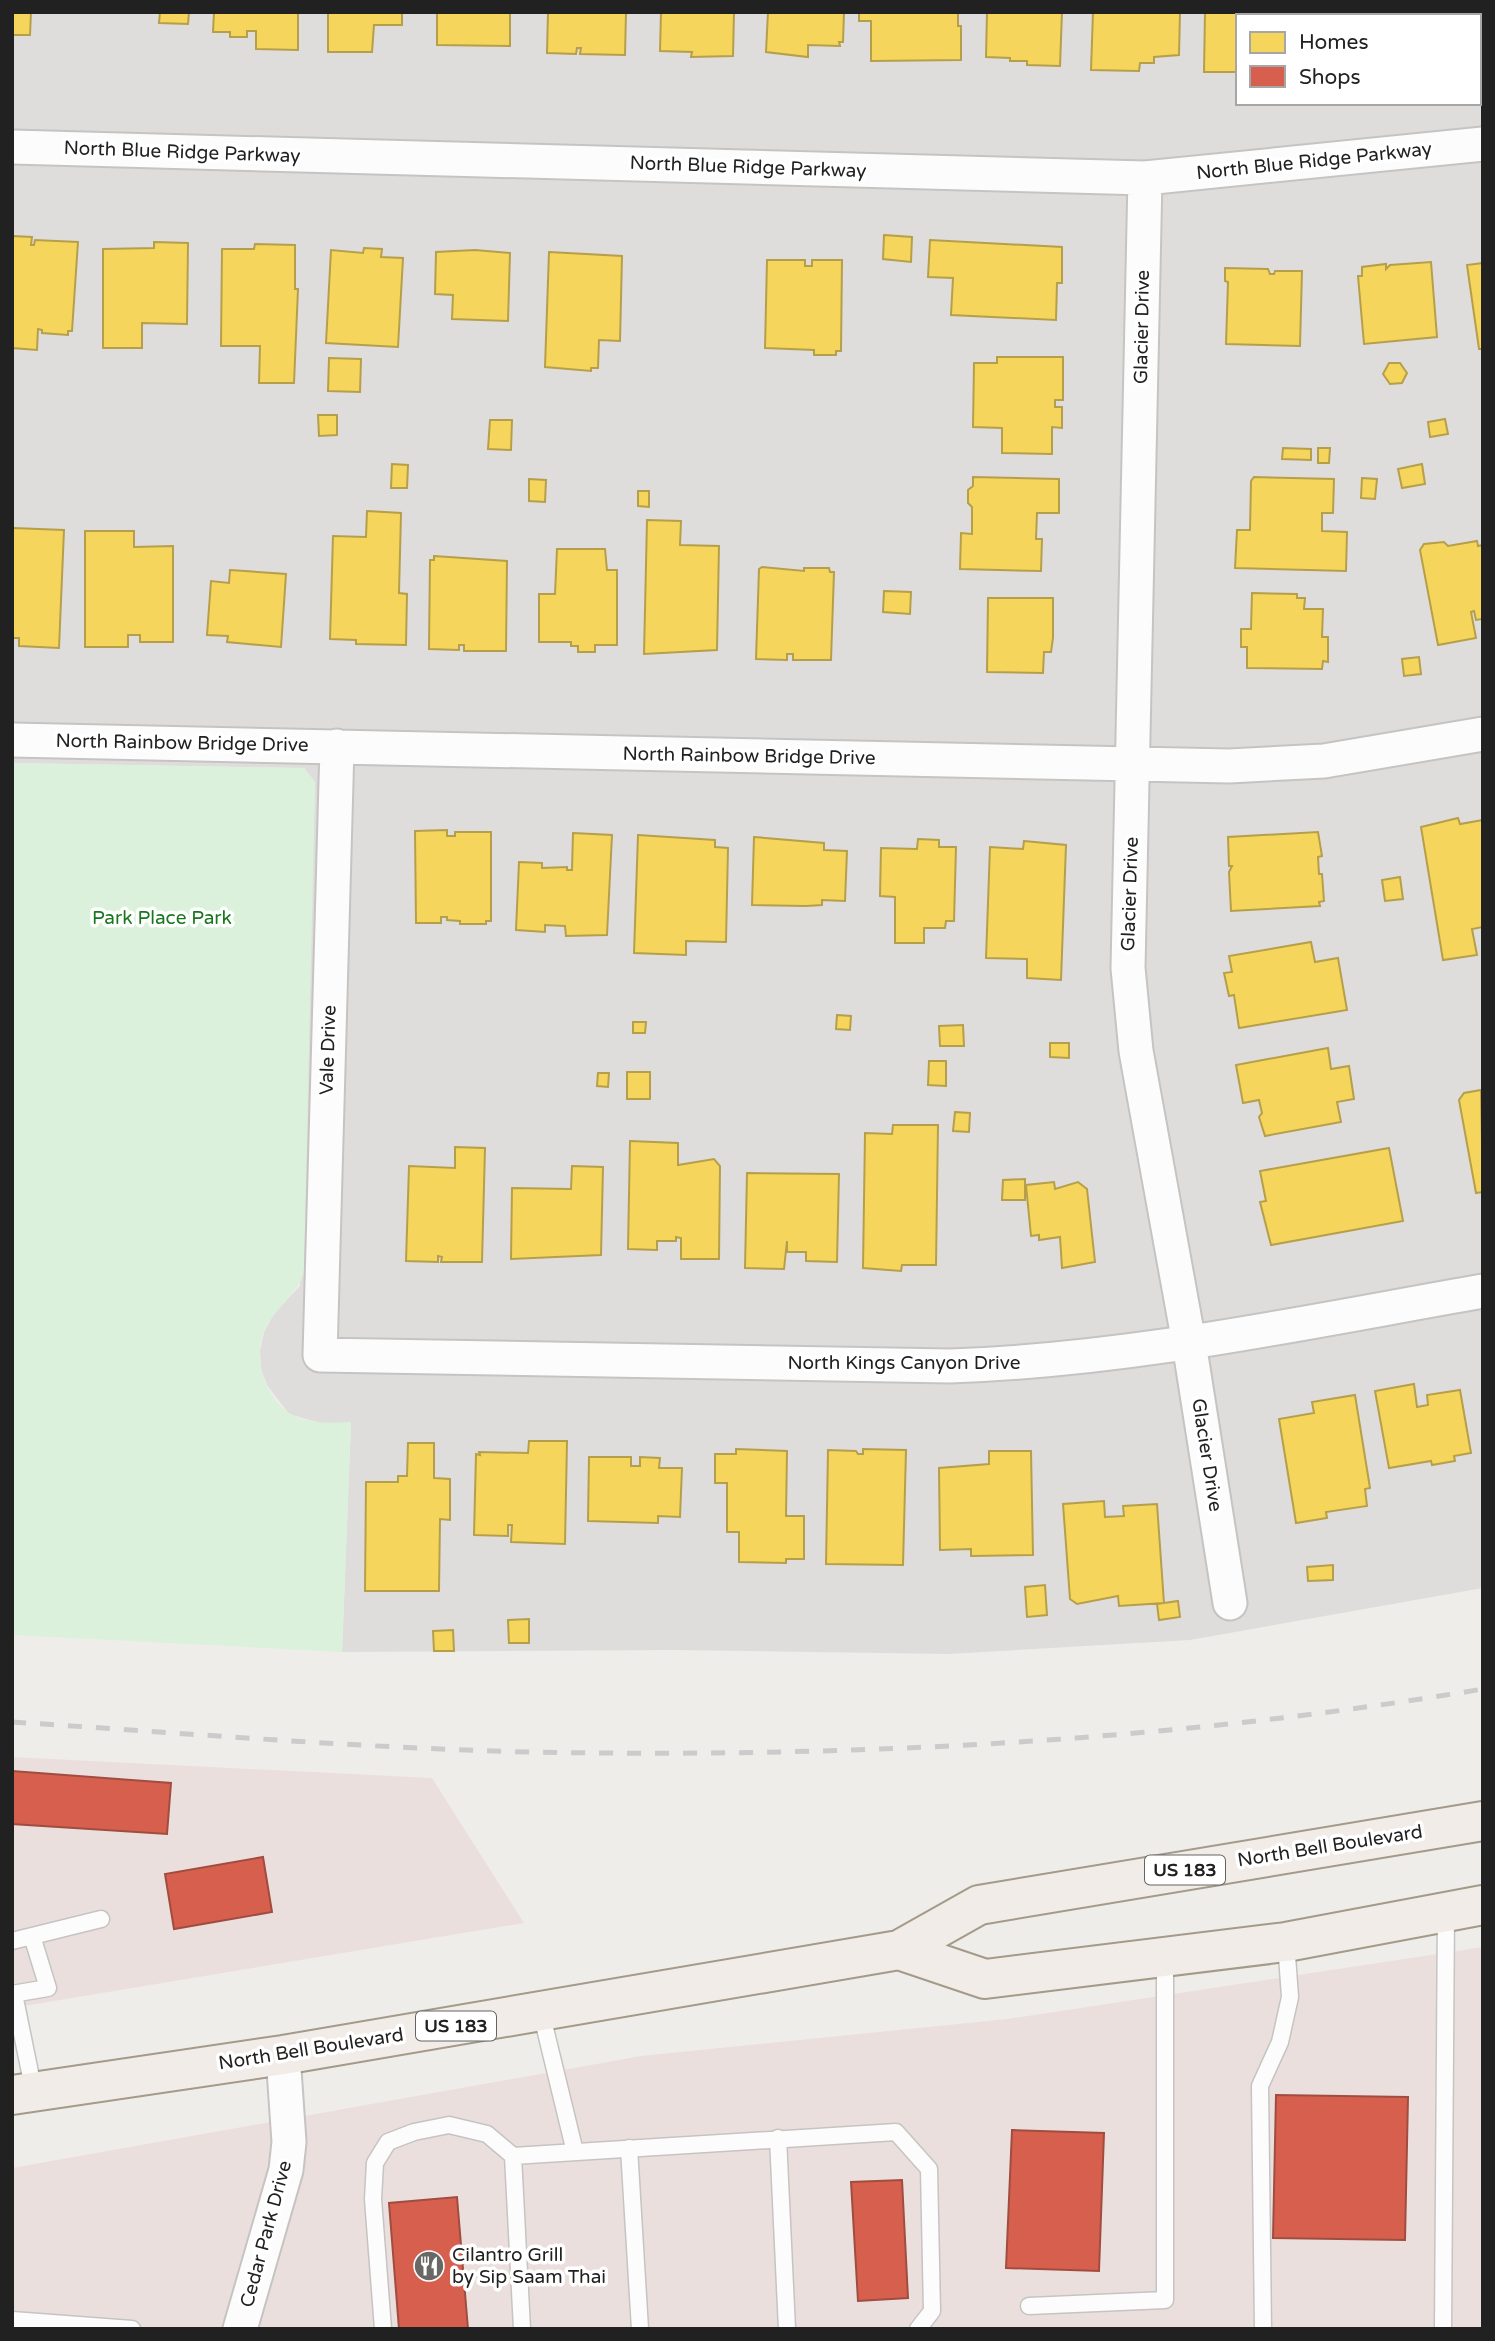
<svg xmlns="http://www.w3.org/2000/svg" width="1495" height="2341" font-family="'Varela Round',sans-serif">
<style>
.residential{fill:#dedddb;fill-rule:evenodd}
.commercial{fill:#ebdfdd}
.park{fill:#dcf1db}
.homes{fill:#f6d55c;stroke:#b69f4a;stroke-width:2}
.shops{fill:#d6604d;stroke:#a04d40;stroke-width:2}
.lines{fill:none;stroke-linecap:round;stroke-linejoin:round}
.lane-casing{stroke:#c5c4c2;stroke-width:19}
.street-casing{stroke:#c5c4c2;stroke-width:37}
.primary-casing{stroke:#a49a89;stroke-width:42}
.lane{stroke:#fdfcfc;stroke-width:16}
.street{stroke:#fdfcfc;stroke-width:33}
.primary{stroke:#f1ece7;stroke-width:38}
.rail{stroke:#cbcbcb;stroke-width:5;stroke-dasharray:14 14;stroke-linecap:butt}
.labels{text-anchor:middle;dominant-baseline:central;stroke-width:7;stroke-linejoin:round;paint-order:stroke}
.shield{fill:#fff;stroke:#646464;stroke-width:2}
.shield-label{font-size:18px;font-weight:bold;fill:#212121}
.street-label{font-size:19px;fill:#212121;stroke:#fff}
.park-label{font-size:19px;fill:#18771f;stroke:#fff}
.poi-label{font-size:19px;fill:#212121;stroke:#fff;text-anchor:start}
</style>
<rect width="100%" height="100%" fill="#efedea"/>
<!-- residential -->
<path class="residential" d="M12,12H1483V1588L1190,1640L948,1654L675,1650L342,1652L351,1423H320L289,1414L267,1385L261,1369L260,1351L264,1332L275,1312L300,1286L315,782L304,768L12,763ZM1238,16H1479V103H1238Z"/>
<!-- commercial -->
<path class="commercial" d="M12,1757L432,1778L524,1923L12,2008Z
M1483,1947V2329H12V2168L641,2056L1007,2019Z"/>
<!-- park -->
<path class="park" d="M12,763L304,768L315,782L304,1272C297,1295 276,1307 265,1329C250,1360 268,1409 302,1419C318,1424 334,1423 351,1422L342,1652L12,1635Z"/>
<!-- homes -->
<path class="homes" d="M12,12H31L30,35H12Z
M160,12H189L188,24L159,23Z
M214,12H298V50L256,49V31H247V37H230V32H213Z
M328,12H402V25H374L372,52H328Z
M437,12H510V46L437,45Z
M548,12H626L625,55L580,54L581,48H577L576,54L547,53Z
M661,12H734L733,56L691,57L692,52L660,51Z
M768,12H844L843,42H839L840,46L808,45V57L766,52Z
M859,12H958V26H961V60L871,61V21H859Z
M987,12H1062L1060,66L1027,65V61H1010V58L986,57Z
M1093,12H1180L1179,55L1154,57V63H1140L1139,71L1091,70Z
M1205,12H1281V16H1238V72H1204Z
M1316,12H1408L1409,16H1316Z
M1456,12H1483V58H1479V16H1456Z
M884,235L912,237L911,262L883,259Z
M12,236L32,237L31,245H34L35,240L78,242L72,331H68V335L42,333V330L38,329L37,350L12,348Z
M930,240L1062,247V283H1057L1056,320L951,315L953,278L928,277Z
M154,242L188,243L187,324L142,323V348H103V249L154,248Z
M255,244L295,245V289H298L294,383H259L260,346H221L222,249H254Z
M364,248L382,249L381,257L403,258L398,347L326,343L331,250L363,253Z
M475,250L510,253L508,321L452,319L453,295L435,294L436,252Z
M549,252L622,256L620,341L599,340L598,368H591V371L545,367Z
M767,260H805V266H812V260H842L841,351H836V355H814V350L765,348Z
M1431,262L1437,337L1364,344L1358,276H1362V267L1386,264V269L1390,265Z
M1483,263V349H1479L1467,265Z
M1225,268L1268,269L1270,274H1274L1275,271H1302L1300,346L1226,344L1228,282L1225,281Z
M997,357H1063V400H1055V407H1062V428L1052,427V454L1002,453V428L973,427L974,363H997Z
M329,358L361,359L360,392L328,391Z
M1389,363H1400L1407,373L1402,383L1390,384L1383,374Z
M318,415H337V435L319,436Z
M1445,419L1448,434L1430,437L1428,422Z
M490,420H512L511,450L488,449Z
M1283,448L1311,449V460L1282,459Z
M1318,448H1330L1329,463H1318Z
M392,464L408,465L407,488H391Z
M1422,464L1425,484L1402,488L1398,469Z
M973,477L1059,479V513H1037L1036,539H1042L1041,571L960,569L961,533L972,534V507L968,503V490L973,486Z
M1254,477L1334,479L1333,513H1322V531L1347,532L1346,571L1235,568L1237,530H1250L1251,481Z
M1362,478L1377,479L1375,499L1361,498Z
M529,479L546,480L545,502L529,501Z
M638,491H649V507L638,506Z
M367,511L401,513L399,593L407,594L406,645L356,644V640L330,639L333,536L366,537Z
M647,520L681,521L680,545L719,546L717,650L644,654Z
M13,528L64,530L59,648L19,646V638H12Z
M85,531H134V547L173,546V642H140V635H128V647H85Z
M1477,541L1478,546L1483,545V619L1476,620L1474,611L1471,612L1476,638L1438,645L1420,550L1424,544L1444,542L1448,546Z
M557,549H605L607,570H617V645H595V652H578V646H571V642H539V594H555Z
M434,556L507,561L506,651H464V645H459V650L429,649L430,560H434Z
M762,567L804,571V568H829L830,572H834L831,660H793V654H787V660L756,659L759,569Z
M230,570L286,574L281,647L227,642L228,636L207,635L211,581L229,583Z
M884,591L911,592L910,614L883,612Z
M1252,593L1297,594V598H1305L1304,609H1323L1322,637H1328V662L1323,661L1322,669L1247,668V647H1241V629H1251Z
M988,598H1053V638L1051,652H1044L1043,673L987,672Z
M1419,657L1421,674L1404,676L1402,659Z
M1458,818L1460,824L1483,820V927L1472,929L1477,955L1443,960L1421,827Z
M447,830V836H455V832H491V921H486V924H460V921L447,920V917H441V923H416L415,831Z
M1318,832L1322,856L1318,857L1319,874H1322L1324,901L1319,902L1320,906L1231,911L1229,872L1232,866H1229L1228,837Z
M573,833L612,835L607,935L566,936L565,926L545,925V932L516,930L519,862L542,863V868L567,867V870H572Z
M638,835L715,840V847L728,848L726,942L686,941V955L634,953Z
M754,837L824,843V850L847,851L845,901L822,900V905L806,906L752,905Z
M918,839L939,840V847H956L954,921H946L945,928H924V943H895V897L880,896L881,848L917,849Z
M1024,841L1066,845L1061,980L1027,978V959L986,958L990,847L1023,849Z
M1400,877L1403,899L1385,901L1382,880Z
M1311,942L1315,962L1338,958L1347,1010L1239,1028L1234,995L1229,996L1224,973L1232,972L1229,956Z
M837,1015L851,1016L850,1030L836,1029Z
M633,1022H646L645,1033H633Z
M963,1025L964,1046H940L939,1026Z
M1050,1043H1069V1058L1050,1057Z
M1328,1048L1331,1069L1349,1066L1354,1099L1337,1102L1341,1122L1265,1136L1259,1117L1262,1113L1259,1100L1243,1103L1236,1065Z
M929,1061H946V1086L928,1085Z
M627,1072H650V1099H627Z
M598,1073H609L608,1087L597,1086Z
M1481,1090L1483,1192L1476,1193L1459,1100L1464,1093Z
M955,1112L970,1113L969,1132L953,1131Z
M893,1125H938L936,1265H902L901,1271L863,1268L865,1133L892,1134Z
M630,1141L678,1143V1165L714,1159L720,1166L719,1259H681V1238L676,1237V1241H657V1250L628,1249Z
M455,1147L485,1148L482,1262H441L442,1257L438,1256V1262L406,1261L409,1166L455,1168Z
M1389,1148L1403,1221L1271,1245L1260,1202L1266,1201L1260,1171Z
M572,1166L603,1167L601,1255L511,1259L512,1188L571,1189Z
M747,1173L839,1174L837,1262L806,1261V1252H787V1241L784,1269L745,1268Z
M1025,1179V1200H1002L1003,1180Z
M1054,1182L1055,1189L1078,1182L1087,1189L1095,1262L1062,1268L1060,1237L1039,1240V1235L1031,1236L1026,1185Z
M1414,1384L1417,1407L1428,1405L1427,1395L1460,1390L1471,1453L1454,1456L1455,1461L1432,1465L1431,1461L1389,1468L1375,1391Z
M1355,1395L1370,1488L1365,1489L1367,1506L1326,1512L1327,1518L1296,1523L1279,1419L1314,1413L1312,1402Z
M529,1441H567L565,1544L511,1542L512,1525H508V1536L474,1535L476,1454L480,1455L479,1452L528,1453Z
M408,1443H434V1478L450,1479V1520L440,1519L439,1591H365L366,1482H398V1476H407Z
M736,1449L787,1451L786,1516H804V1559H786V1563L739,1562V1532H727V1483H715V1454H736Z
M863,1449L906,1450L903,1565L826,1564L828,1450L856,1451L858,1454H863Z
M989,1451H1031L1033,1555L971,1556V1549L940,1550L939,1468L989,1464Z
M589,1457H631V1466H640V1457L660,1458L659,1468H682L680,1517L658,1516V1523L588,1521Z
M1104,1501L1105,1517L1124,1516L1123,1506L1157,1504L1164,1603L1119,1606L1118,1596L1077,1604L1070,1599L1063,1504Z
M1333,1565V1580L1308,1581L1307,1567Z
M1045,1585L1047,1615L1027,1617L1025,1587Z
M1178,1601L1180,1617L1159,1620L1157,1604Z
M529,1619V1643H509L508,1620Z
M453,1630L454,1651H434L433,1631Z"/>
<!-- shops -->
<path class="shops" d="M12,1771L171,1783L167,1834L12,1824Z
M263,1857L272,1912L174,1929L165,1874Z
M1276,2095L1408,2097L1405,2240L1273,2238Z
M1012,2130L1104,2133L1099,2271L1006,2268Z
M902,2180L908,2298L858,2301L851,2182Z
M457,2197L468,2329H399L389,2203Z"/>
<g class="lines">
<!-- lane casing -->
<g class="lane-casing">
<path id="lane" d="M12,1941L101,1919
M12,1994L48,1988L32,1936
M14,1994L34,2092
M541,2012L575,2152
M778,2138L787,2329
M629,2148L640,2329
M513,2156L522,2329
M1029,2306L1165,2300V1958
M12,2320L132,2329
M383,2329L373,2199L375,2163L388,2142L414,2132L449,2125L487,2134L513,2156L896,2132L929,2169L932,2311L918,2329
M1263,2329L1260,2086L1280,2042L1290,1997L1286,1942
M1443,2329L1446,1911"/>
</g>
<!-- street casing -->
<g class="street-casing">
<path id="street" d="M12,147L1145,178L1483,144
M1145,178L1128,968L1136,1051L1189,1343L1230,1603
M12,740L1229,766L1324,761L1483,734
M337,746L320,1355L950,1366C1130,1360 1306,1322 1483,1291
M240,2329L286,2170L289,2142L283,2055"/>
</g>
<!-- primary casing -->
<g class="primary-casing">
<path id="primary" d="M899,1950L985,1979L1286,1942L1483,1905
M12,2095L283,2055L899,1950L979,1905L1483,1821"/>
</g>
<!-- lane -->
<use href="#lane" class="lane"/>
<!-- street -->
<use href="#street" class="street"/>
<!-- primary -->
<use href="#primary" class="primary"/>
<!-- rail -->
<path class="rail" d="M12,1722C185,1733 357,1748 530,1752C849,1758 1168,1742 1483,1689"/>
</g>
<!-- icons -->
<defs>
<g id="restaurant-disc" transform="scale(1.575)"><circle r="9.5" fill="#696867" stroke="#fff"/><path d="M-5-6h1v4h1v-4h1v4h1v-4h1v5L-1.5 .5V6h-2V.5L-5-1ZM5-6V6H3V1.5H1.5Q1.5-4 5-6Z" fill="#fff"/></g>
</defs>
<g fill-rule="evenodd">
<use href="#restaurant-disc" x="429" y="2266"/>
</g>
<g class="labels">
<!-- shield labels -->
<g class="shield">
<rect x="1145" y="1855.5" width="80" height="29" rx="5"/>
<rect x="416" y="2011.5" width="80" height="29" rx="5"/>
</g>
<g class="shield-label">
<text x="1185" y="1870">US 183</text>
<text x="456" y="2026">US 183</text>
</g>
<!-- street labels -->
<g class="street-label">
<text transform="translate(182 152) rotate(2)">North Blue Ridge Parkway</text>
<text transform="translate(1314 161) rotate(-6)">North Blue Ridge Parkway</text>
<text transform="translate(748 167) rotate(2)">North Blue Ridge Parkway</text>
<text transform="translate(1142 327) rotate(-89)">Glacier Drive</text>
<text transform="translate(182 743) rotate(1)">North Rainbow Bridge Drive</text>
<text transform="translate(749 756) rotate(1)">North Rainbow Bridge Drive</text>
<text transform="translate(1130 894) rotate(-88)">Glacier Drive</text>
<text transform="translate(328 1050) rotate(-88)">Vale Drive</text>
<text x="904" y="1363">North Kings Canyon Drive</text>
<text transform="translate(1207 1455) rotate(81)">Glacier Drive</text>
<text transform="translate(1330 1846) rotate(-9)">North Bell Boulevard</text>
<text transform="translate(311 2049) rotate(-9)">North Bell Boulevard</text>
<text transform="translate(266 2234) rotate(-75)">Cedar Park Drive</text>
</g>
<!-- park labels -->
<g class="park-label">
<text x="162" y="918">Park Place Park</text>
</g>
<!-- poi labels -->
<g class="poi-label">
<text x="452" y="2255">Cilantro Grill<tspan x="452" dy="22">by Sip Saam Thai</tspan></text>
</g>
</g>
<!-- border -->
<rect width="1495" height="2341" fill="none" stroke="#212121" stroke-width="28"/>
<!-- legend -->
<rect x="1236" y="14" width="245" height="91" fill="#ffffff" stroke="#a6a6a6" stroke-width="2"/>
<rect x="1250" y="32" width="35" height="21" fill="#f6d55c" stroke="#a6a6a6" stroke-width="2"/>
<text x="1299" y="49" font-size="21" fill="#212121">Homes</text>
<rect x="1250" y="66" width="35" height="21" fill="#d6604d" stroke="#a6a6a6" stroke-width="2"/>
<text x="1299" y="84" font-size="21" fill="#212121">Shops</text>
</svg>
